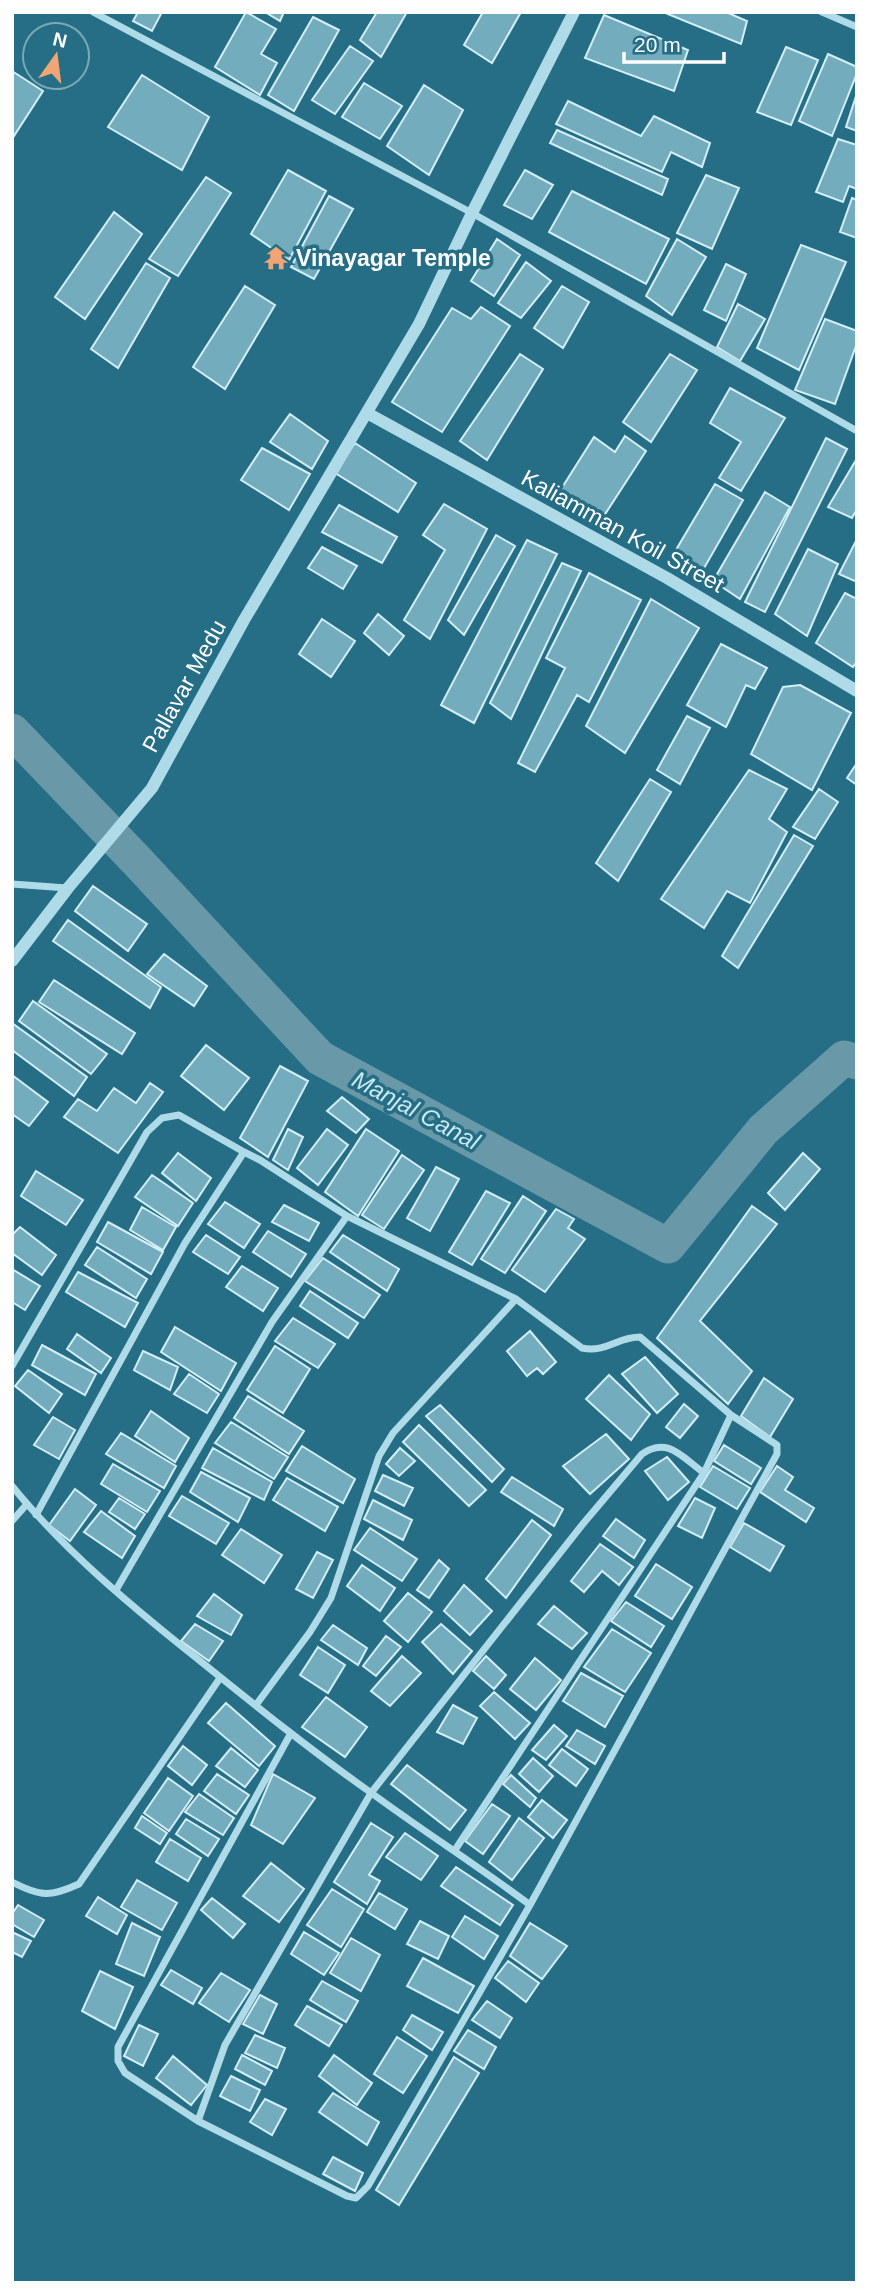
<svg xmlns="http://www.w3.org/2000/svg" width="869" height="2295" font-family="Helvetica,sans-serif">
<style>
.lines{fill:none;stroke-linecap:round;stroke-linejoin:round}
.canal{stroke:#6999a9;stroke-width:35}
.building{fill:#72acbd;stroke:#d3eef6;stroke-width:2}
.minor{stroke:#afdbe8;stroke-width:7}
.tertiary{stroke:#afdbe8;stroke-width:12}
.labels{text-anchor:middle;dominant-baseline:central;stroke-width:7;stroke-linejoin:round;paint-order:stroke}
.poi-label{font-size:23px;font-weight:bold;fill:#fff;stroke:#256e85;text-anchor:start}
.street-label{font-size:23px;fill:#fff;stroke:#256e85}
.water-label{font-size:24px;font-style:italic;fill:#c9e9f2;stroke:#256e85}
</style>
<rect width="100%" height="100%" fill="#256e85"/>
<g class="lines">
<!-- canal -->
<path class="canal" d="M12,731L137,861L320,1058L668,1246L763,1130L844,1058L857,1062"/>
</g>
<!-- building -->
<path class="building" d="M138,12H162L152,31L133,21Z
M246,12L276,29L261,54L277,63L260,95L215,67Z
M265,12H284L280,21Z
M377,12H407L381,57L360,40Z
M483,12H521L492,63L464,45Z
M663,12H726L747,21L741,44Z
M604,15L688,50L674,91L585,58Z
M313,17L339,30L294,111L268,95Z
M350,46L373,61L335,114L312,100Z
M786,47L818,60L791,125L757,112Z
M828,54L857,67V73L832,136L799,121Z
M12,71L43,91L12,139Z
M142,75L209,117L182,170L108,127Z
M364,83L402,106L380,139L342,117Z
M424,85L463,110L429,175L387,146Z
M857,93V131L846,127Z
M568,101L641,136L654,116L710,143L702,167L671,152L662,172L556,124Z
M557,130L668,179L662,195L550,143Z
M838,139L857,145V189L849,186L843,202L816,192Z
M288,170L326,191L289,260L251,234Z
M525,170L553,185L532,219L504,205Z
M706,175L739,188L712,249L677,233Z
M206,177L231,193L178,276L149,259Z
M572,191L669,239L646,284L549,232Z
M329,196L353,209L314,279L291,267Z
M852,198L857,200V238L840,232Z
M114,212L142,234L85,319L55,297Z
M497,239L520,255L494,296L471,281Z
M677,239L706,257L672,315L646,296Z
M801,245L846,262L799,370L757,348Z
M526,262L551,281L521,318L498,303Z
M146,263L170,278L118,368L91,349Z
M726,264L746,274L726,321L704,310Z
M245,286L275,305L225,389L193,367Z
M562,286L589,302L563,348L534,328Z
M738,304L765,319L740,361L717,347Z
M481,307L510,326L442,432L392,402L452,308L471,319Z
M825,319L857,331V343L835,404L795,390Z
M520,354L543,369L487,460L460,441Z
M670,354L697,370L651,442L623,422Z
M730,388L785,418L741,491L719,478L741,442L710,423Z
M290,414L328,441L312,469L270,442Z
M625,436L646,451L600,522L558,494L594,437L615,452Z
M826,438L847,449L765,612L745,602Z
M355,443L416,483L398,512L335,473Z
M262,448L310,474L289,510L241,480Z
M856,460L857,509L852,518L828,507Z
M715,484L743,500L699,577L670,560Z
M765,492L790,507L740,599L713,581Z
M444,504L487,529L430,639L404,620L445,550L423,535Z
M339,505L397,537L382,563L322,532Z
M496,535L515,546L464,635L448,620Z
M857,539V582L839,574Z
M527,540L557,554L474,723L441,705Z
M322,547L357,566L343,589L308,568Z
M808,549L838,564L807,636L775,614Z
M562,563L581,571L511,719L490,703Z
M589,573L641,600L589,702L577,695L535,772L518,763L565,668L546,658Z
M845,593L857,599V661L853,667L816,643Z
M651,599L699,628L625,753L586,726Z
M378,614L404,636L389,655L364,633Z
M322,619L355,641L331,677L299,654Z
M721,644L767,668L755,689L746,685L726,727L687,705Z
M800,685L851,713L812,790L751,754L783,687Z
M687,716L710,728L680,784L657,770Z
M857,763V785L847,778Z
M749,770L787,789L769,819L787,832L750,903L727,891L704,928L661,899Z
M650,779L671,792L618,881L596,863Z
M819,789L838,802L815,839L793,827Z
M794,835L813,846L738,968L722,956Z
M93,886L147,924L128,951L75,911Z
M68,920L161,987L150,1008L53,941Z
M164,954L207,986L194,1006L147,974Z
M54,980L135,1033L122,1054L39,1002Z
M33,1001L107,1054L91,1074L19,1021Z
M12,1023L87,1077L74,1096L12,1050Z
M206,1045L249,1078L224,1110L181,1076Z
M280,1066L308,1081L268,1157L240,1138Z
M12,1075L48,1102L29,1126L12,1114Z
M150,1083L163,1092L118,1153L64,1117L78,1099L97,1111L114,1088L136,1103Z
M342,1097L369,1119L356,1133L327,1111Z
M288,1129L303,1137L288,1170L273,1160Z
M327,1129L348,1145L318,1185L297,1168Z
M366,1129L399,1151L358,1216L325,1192Z
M178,1153L211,1178L196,1201L162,1173Z
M803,1153L820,1169L785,1210L768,1193Z
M402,1155L424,1170L384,1229L362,1215Z
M436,1167L459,1179L430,1231L407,1218Z
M36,1171L83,1200L66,1225L21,1196Z
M152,1175L193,1203L178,1226L135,1197Z
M486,1191L510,1203L472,1265L449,1252Z
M523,1196L546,1211L505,1273L481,1259Z
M225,1202L260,1224L244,1248L208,1224Z
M284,1205L319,1223L309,1241L272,1222Z
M752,1206L777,1224L700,1321L752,1371L728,1404L657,1338Z
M142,1207L176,1227L163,1250L130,1230Z
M556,1209L574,1219L568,1228L585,1239L545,1292L512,1270Z
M108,1222L163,1252L151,1274L97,1242Z
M20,1227L56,1255L42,1275L12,1253V1235Z
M268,1231L306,1254L291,1277L253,1252Z
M206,1235L240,1257L228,1274L193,1252Z
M343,1235L399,1269L387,1291L330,1252Z
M97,1247L147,1279L136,1298L85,1265Z
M323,1258L380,1295L364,1318L305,1281Z
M242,1266L278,1288L263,1311L226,1287Z
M12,1269L40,1286L25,1310L12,1302Z
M78,1272L138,1303L125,1327L66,1292Z
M310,1291L358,1323L348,1338L300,1306Z
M293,1318L335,1344L318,1368L275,1341Z
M175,1327L236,1363L221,1391L161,1352Z
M530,1331L556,1362L543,1374L537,1368L527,1376L507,1351Z
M77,1334L111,1358L101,1373L67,1349Z
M42,1345L96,1374L85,1395L32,1365Z
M275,1346L310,1369L283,1413L247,1390Z
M143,1351L178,1367L170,1390L134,1370Z
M645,1357L678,1394L657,1413L622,1374Z
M28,1370L62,1394L49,1413L15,1386Z
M189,1374L219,1394L207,1413L174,1394Z
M609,1375L650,1414L631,1440L586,1399Z
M764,1378L793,1399L770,1437L741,1416Z
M248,1396L304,1431L289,1454L234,1418Z
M684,1404L698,1416L680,1438L666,1427Z
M440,1405L504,1469L492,1482L426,1416Z
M151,1411L189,1438L175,1462L135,1436Z
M53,1417L75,1430L59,1459L34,1445Z
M231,1422L288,1457L274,1479L215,1443Z
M419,1425L486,1490L469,1506L403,1442Z
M121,1433L176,1466L164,1488L106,1454Z
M606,1434L629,1459L590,1494L563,1466Z
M724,1445L761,1468L751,1484L714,1461Z
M302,1446L355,1479L343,1503L286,1471Z
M213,1448L272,1482L264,1500L202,1468Z
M400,1448L415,1461L399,1476L386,1464Z
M667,1457L689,1482L668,1500L645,1471Z
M113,1464L160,1491L147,1512L101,1484Z
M713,1466L750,1488L737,1509L700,1487Z
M777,1466L793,1477L785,1490L814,1508L806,1522L760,1492Z
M201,1472L250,1498L238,1522L190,1492Z
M383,1475L413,1488L404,1506L375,1491Z
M512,1477L563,1509L554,1526L501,1492Z
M287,1478L338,1507L325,1531L273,1500Z
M75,1489L96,1505L70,1541L49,1525Z
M182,1496L229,1523L216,1544L169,1516Z
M119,1498L145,1514L135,1529L109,1512Z
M695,1498L715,1508L702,1538L678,1526Z
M373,1500L412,1520L403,1540L364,1519Z
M101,1511L135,1536L122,1558L84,1532Z
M616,1519L645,1540L634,1558L603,1536Z
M532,1520L551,1535L506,1598L486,1579Z
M744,1523L784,1546L770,1571L730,1547Z
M370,1528L417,1559L402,1581L354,1550Z
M241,1529L282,1555L264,1583L222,1555Z
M600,1544L633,1567L619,1585L602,1571L584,1592L571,1581Z
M317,1552L333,1560L313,1598L296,1589Z
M439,1560L449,1569L429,1598L417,1590Z
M656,1564L692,1587L672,1619L635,1596Z
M362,1565L395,1588L380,1611L347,1586Z
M464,1585L492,1611L470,1635L444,1611Z
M408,1593L432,1612L408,1642L384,1621Z
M214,1594L242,1615L231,1635L197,1616Z
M626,1602L664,1626L651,1647L611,1621Z
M554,1606L587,1633L572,1649L538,1624Z
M195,1624L223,1641L209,1661L181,1641Z
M441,1624L472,1651L453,1674L422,1642Z
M333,1625L367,1648L358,1665L321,1640Z
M612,1629L651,1653L625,1692L584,1667Z
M386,1636L401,1647L376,1676L363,1666Z
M318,1647L345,1665L328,1693L300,1675Z
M402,1656L421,1673L390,1706L371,1691Z
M486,1656L506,1675L494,1689L473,1671Z
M535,1658L561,1680L536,1710L510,1689Z
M581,1673L623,1696L605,1727L563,1701Z
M494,1692L530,1723L515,1739L480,1706Z
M326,1697L367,1727L345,1757L302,1727Z
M226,1703L275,1746L259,1766L208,1723Z
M453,1705L477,1718L463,1744L437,1732Z
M554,1725L567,1736L546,1760L532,1750Z
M577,1730L605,1746L595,1764L566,1746Z
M183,1746L207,1765L192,1785L168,1766Z
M231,1748L258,1770L245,1787L216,1766Z
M562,1749L588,1769L576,1786L549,1765Z
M533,1758L553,1776L539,1792L519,1774Z
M407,1765L466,1810L450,1830L391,1784Z
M217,1774L249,1795L236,1814L204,1791Z
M273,1774L315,1798L283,1844L251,1825Z
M511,1775L536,1798L530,1807L503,1784Z
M168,1778L193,1796L169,1831L144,1813Z
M199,1794L234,1818L223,1835L185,1812Z
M542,1800L567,1820L553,1838L528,1817Z
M492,1804L510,1816L483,1854L465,1841Z
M142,1816L167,1833L160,1844L135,1828Z
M519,1818L544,1838L512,1880L489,1862Z
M186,1819L219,1839L208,1856L176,1834Z
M371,1823L393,1837L369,1875L380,1881L367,1904L334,1882Z
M405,1833L438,1856L421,1880L386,1857Z
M170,1839L201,1858L188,1881L156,1862Z
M271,1863L304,1889L279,1922L243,1896Z
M456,1867L513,1905L500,1925L441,1886Z
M137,1880L177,1903L162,1930L121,1907Z
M332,1889L364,1909L341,1947L307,1925Z
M379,1893L407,1909L395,1929L367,1912Z
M98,1897L127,1915L117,1934L86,1916Z
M212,1898L245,1924L233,1938L201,1910Z
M18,1905L44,1920L34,1937L12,1924V1914Z
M465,1916L498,1936L484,1959L452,1937Z
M420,1921L449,1936L438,1959L407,1944Z
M132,1923L160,1937L144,1976L116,1964Z
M530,1923L567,1946L542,1979L510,1956Z
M12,1932L31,1941L22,1957L12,1952Z
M304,1932L339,1953L324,1975L291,1954Z
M351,1938L380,1955L361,1991L330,1973Z
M423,1958L474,1986L458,2013L407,1986Z
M508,1961L539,1983L526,2002L495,1978Z
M171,1970L202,1988L193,2004L161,1985Z
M100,1971L133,1987L115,2029L82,2011Z
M221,1973L250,1990L229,2022L199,2003Z
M322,1981L358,2001L346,2022L310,2000Z
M260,1995L277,2004L263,2034L243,2024Z
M487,2001L512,2018L500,2038L472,2020Z
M307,2006L342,2025L329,2046L295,2025Z
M412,2015L443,2032L432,2050L403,2030Z
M139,2025L158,2034L143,2066L124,2056Z
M468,2030L496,2047L484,2069L454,2051Z
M255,2035L285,2048L277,2068L245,2053Z
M397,2037L427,2056L403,2093L374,2074Z
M242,2055L272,2071L265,2085L235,2069Z
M334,2055L372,2083L357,2105L319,2076Z
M173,2056L207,2085L191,2105L156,2078Z
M454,2057L479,2073L399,2205L376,2190Z
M231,2076L260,2090L250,2111L220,2096Z
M333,2093L379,2122L367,2145L319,2112Z
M265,2099L286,2109L272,2135L250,2122Z
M333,2157L363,2173L355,2191L323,2174Z"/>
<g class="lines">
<!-- minor -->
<path class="minor" d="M93,12L472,213L857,431
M822,12L857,27
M12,884L67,888
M12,1366L147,1132L162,1118L179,1115L244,1152
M12,1486C64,1550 130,1605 194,1656C251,1702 309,1749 370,1792C423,1831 478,1866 530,1905L777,1454V1445L731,1415L640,1337C617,1337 606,1353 582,1348L516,1299L347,1216L260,1160L244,1152L185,1243L36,1515
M12,1521L27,1504
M116,1590L272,1322L347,1216
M256,1705L310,1632L331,1598L379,1456L393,1433L516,1299
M291,1733L118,2047V2061L125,2073L198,2121L347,2196L356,2198L368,2186L530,1905
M455,1850L704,1473L731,1415
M12,1882C41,1897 50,1897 79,1884L220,1678
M198,2121L225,2045L371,1793L582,1525L642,1454C667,1436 682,1457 704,1473"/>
<!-- tertiary -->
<path class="tertiary" d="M367,413L667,578L857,691
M12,961L68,888L152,788L244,620L419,324L472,213L574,12"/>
</g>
<!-- icons -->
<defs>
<g id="temple-bare" transform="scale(1.89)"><path d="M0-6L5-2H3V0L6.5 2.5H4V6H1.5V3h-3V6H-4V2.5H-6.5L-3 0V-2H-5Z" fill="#f1a574" stroke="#256e85" stroke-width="2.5" paint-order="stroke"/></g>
</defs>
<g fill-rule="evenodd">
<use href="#temple-bare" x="276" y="258"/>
</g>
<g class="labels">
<!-- poi labels -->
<g class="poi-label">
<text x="296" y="258">Vinayagar Temple</text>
</g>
<!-- street labels -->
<g class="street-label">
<text transform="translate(623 531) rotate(29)">Kaliamman Koil Street</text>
<text transform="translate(184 686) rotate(-61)">Pallavar Medu</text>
</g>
<!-- water labels -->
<g class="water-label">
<text transform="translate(416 1110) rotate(28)">Manjal Canal</text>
</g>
</g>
<!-- border -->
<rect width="869" height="2295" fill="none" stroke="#ffffff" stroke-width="28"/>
<!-- north arrow -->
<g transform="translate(56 56) rotate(14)"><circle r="33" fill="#256e85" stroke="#7ca8b6" stroke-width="2"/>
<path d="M0-5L12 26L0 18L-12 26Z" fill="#f1a574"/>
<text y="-10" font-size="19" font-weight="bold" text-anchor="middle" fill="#ffffff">N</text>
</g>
<!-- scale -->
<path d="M624 52v10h100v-10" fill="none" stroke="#ffffff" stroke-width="3.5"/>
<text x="634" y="52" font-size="21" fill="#ffffff" stroke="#256e85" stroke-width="5" paint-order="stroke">20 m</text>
</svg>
